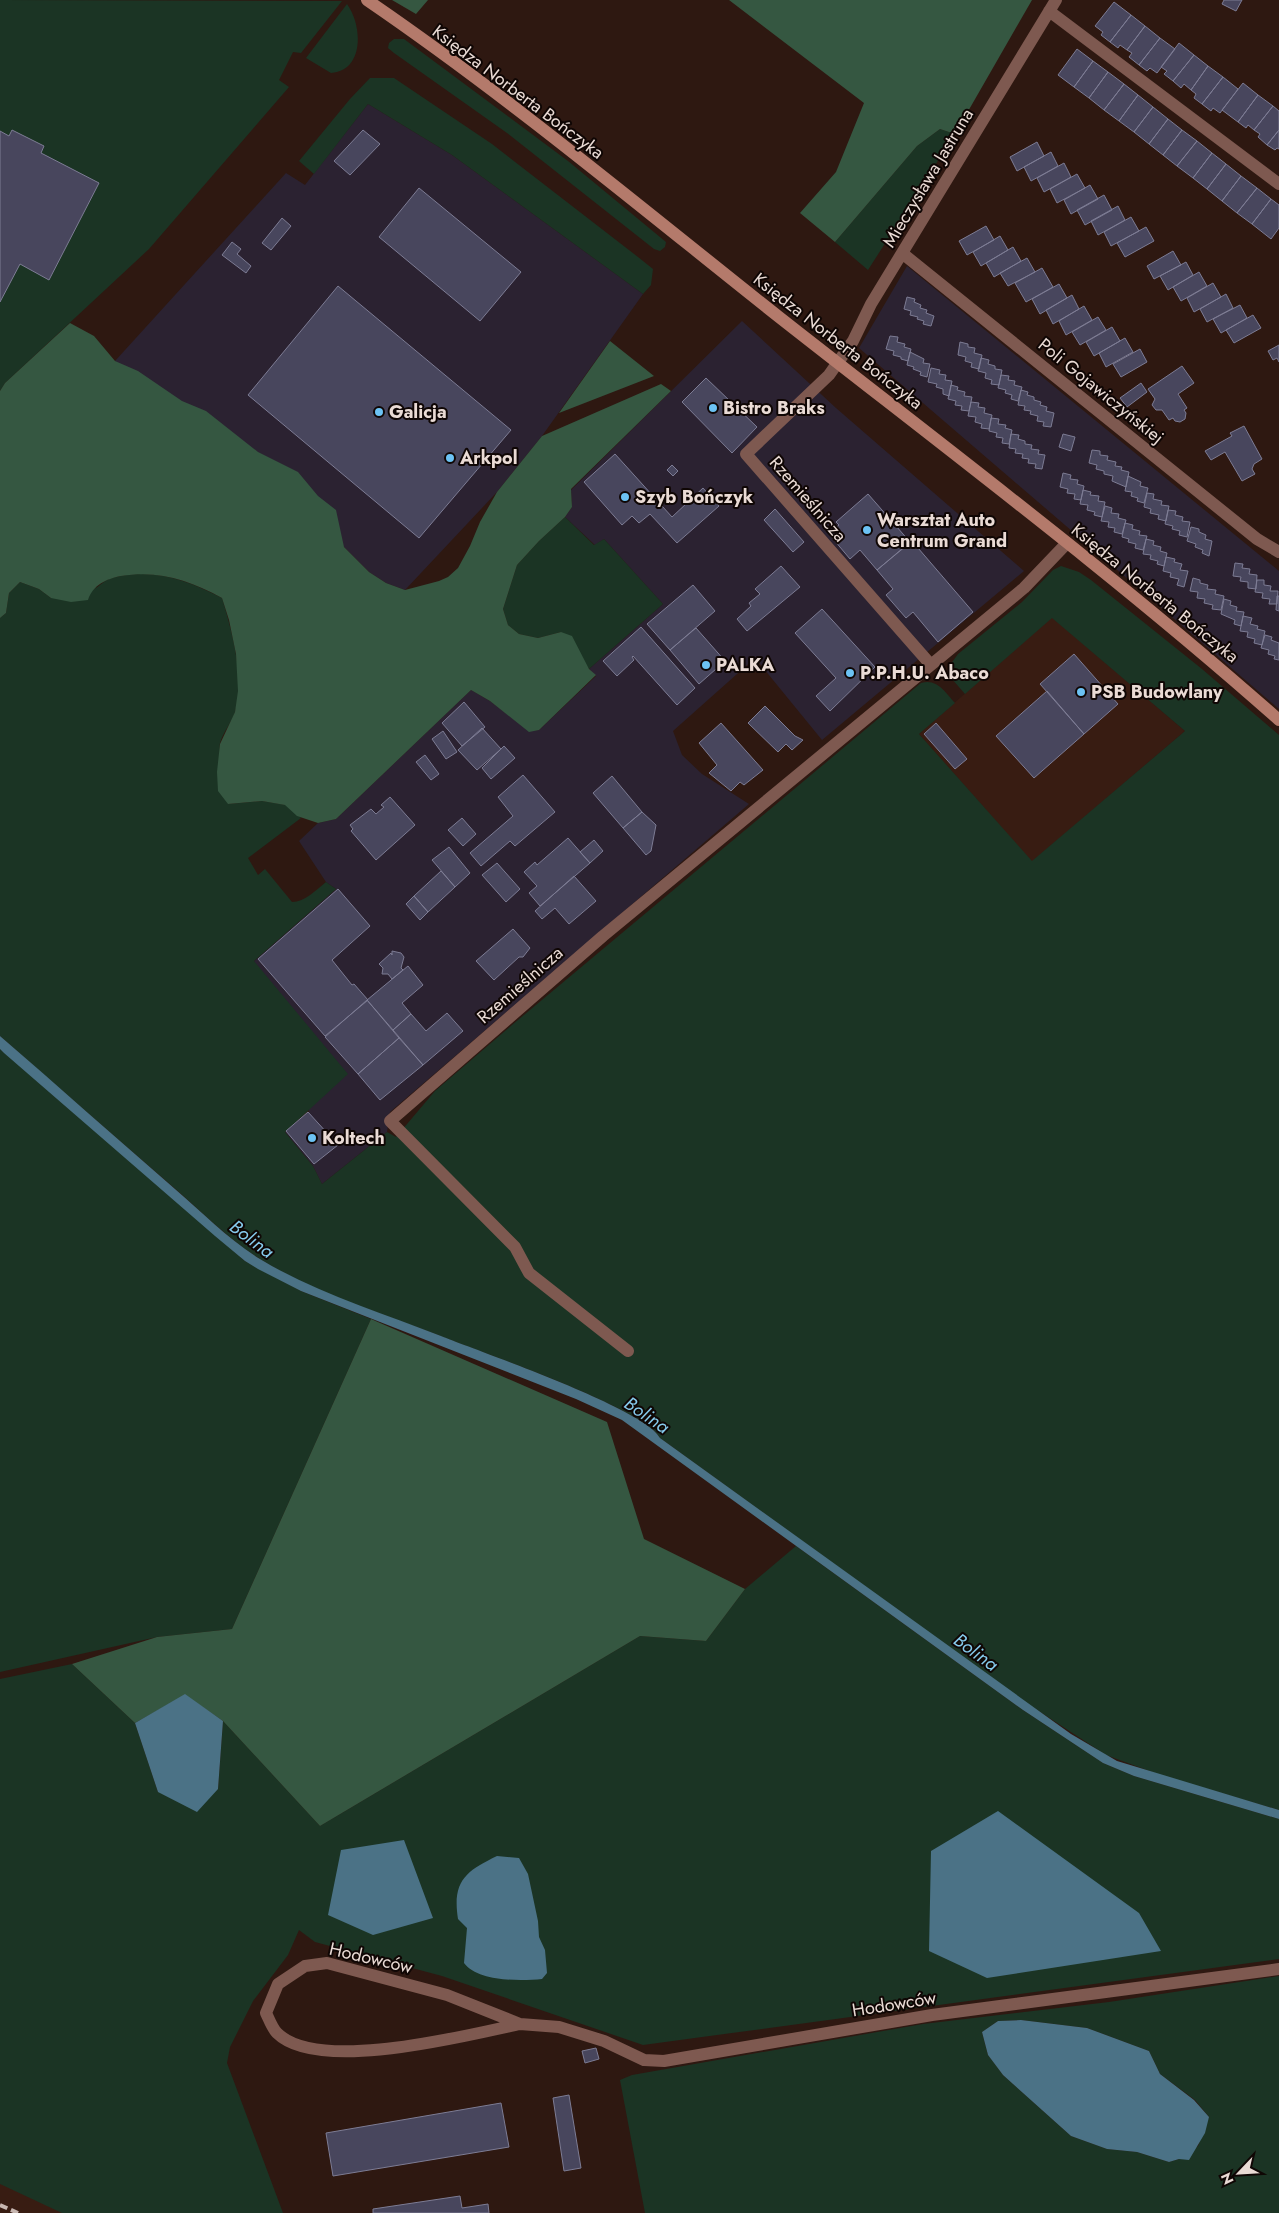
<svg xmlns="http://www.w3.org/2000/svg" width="1279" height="2213" font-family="Jost,sans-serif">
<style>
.built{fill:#381c12}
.industrial{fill:#2b2231}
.green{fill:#1b3424;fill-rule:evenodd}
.forest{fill:#355741}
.water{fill:#4b7286}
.building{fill:#48465d;stroke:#7d7c94}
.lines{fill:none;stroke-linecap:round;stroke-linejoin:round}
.street{stroke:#7e5950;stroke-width:12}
.secondary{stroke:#b47a6b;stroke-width:12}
.rail{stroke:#c7b6b0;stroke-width:4;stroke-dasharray:8 4;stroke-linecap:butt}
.poi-dot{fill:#6cc2f3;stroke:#0f0604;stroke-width:2}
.labels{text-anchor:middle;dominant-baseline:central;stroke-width:4;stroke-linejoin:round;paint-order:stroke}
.street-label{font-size:18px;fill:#eadbd5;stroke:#0f0604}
.poi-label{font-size:18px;font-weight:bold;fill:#eadbd5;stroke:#0f0604;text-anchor:start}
.water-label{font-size:19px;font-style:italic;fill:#86caec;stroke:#0f0604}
</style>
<rect width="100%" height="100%" fill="#2e1811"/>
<!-- built -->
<path class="built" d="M1052,617L1185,731L1032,862L919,734Z
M0,2177L79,2213H0Z"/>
<!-- industrial -->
<path class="industrial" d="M368,104L452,155L643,294L542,436L497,492L405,590L386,583L369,572L344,547L115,361L286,173L305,185Z
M907,266L1279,571V709L859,348Z
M742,321L836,408L1024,571L822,740L755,658L673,731L682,755L702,774L749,804L390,1112L387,1132L322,1184L313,1166L285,1132L309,1112L254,961L336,889L326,882L299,841L318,823L336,819L471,690L490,701L529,731L539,730L596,676L589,669L663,604L604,539L595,545L565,517L572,507L571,490Z"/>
<!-- green -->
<path class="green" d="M0,0L342,1L301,53L293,52L279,80L289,87L149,249L5,383L0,391Z
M347,4C363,26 364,71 331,73L306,58Z
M394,39H404L568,161L666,242L665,247L660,251L654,249L507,133L394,53L388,48L389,43Z
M370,78H394L492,144L638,257L653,269L651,285L643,294L452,155L368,104L314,174L299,161L350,99Z
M940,129L955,134L868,270L835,242L917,146Z
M565,517L594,545L604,539L663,604L589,669L561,632L538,638L519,634L508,625L503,609L517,565L539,541Z
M1061,566L1079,572L1091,580L1202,669L1279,735V1810L1163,1776L1106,1755L1022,1700L660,1438C647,1410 484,1353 448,1339C385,1314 318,1295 260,1259C228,1239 200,1210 172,1186C114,1136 57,1086 0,1036V618L6,613L9,593L20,582L39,589L51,598C64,596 80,595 92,590C99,587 104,580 112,578C151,567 188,580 222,598C232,631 245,678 235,712C232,722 223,732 220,743C218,754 227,791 228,804L262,801L286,805L301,818L248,858L258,875L265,869L292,902C305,902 316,890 326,882L336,889L254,961L348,1074L285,1132L313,1166L322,1184L387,1132L396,1137L435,1091L512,1025L921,683C937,678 945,692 955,703L919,734L1032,861L1185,731L1052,618L965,694L952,679L950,665L958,654L1022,602L1053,570Z
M0,1049L245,1261L301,1291L371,1319L232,1629L157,1637L0,1672Z
M796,1546L1023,1710L1103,1763L1134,1776L1279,1819V1959L643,2045L442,1976L315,1942L299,1930L288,1955L253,2001L230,2047L227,2063L283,2213H62L0,2184V1679L72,1664L135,1723L158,1792L218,1789L223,1721L320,1826L640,1636L706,1641L745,1589Z
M1279,1976V2213H645L620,2080L632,2075L923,2024L1109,2002ZM1021,2020L1087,2028L1149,2051L1160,2074L1195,2100L1209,2117L1198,2146L1179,2159L1169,2162L1137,2152L1107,2149L1071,2136L1003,2075L988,2055L982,2032L998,2021Z"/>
<!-- forest -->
<path class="forest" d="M392,0H428L416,14Z
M729,0H1032L955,134L940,129L917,146L835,242L800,213L836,172L864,103Z
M70,323L94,336L115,361L138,371L182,401L206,411L258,452L298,472L318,496L336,510L344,547L369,572L386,583L405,590L439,581L448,577L458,568L470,546L480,522L497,492L542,436L661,384L671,391L571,489L572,507L565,517L539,541L517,565L503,609L508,625L519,634L538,638L561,632L572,636L589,669L596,675L539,730L529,732L490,701L471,690L336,819L318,823L297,816L285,805L262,801L228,804L218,791L217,772L220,744L235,712L238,691L236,654L229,620L222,598C189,580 159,570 121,576C106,579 93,585 88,600L71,602L51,598L39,589L20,582L9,593L6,613L0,618V391L5,383Z
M610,341L654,376L559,413Z
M371,1319L607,1422L644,1539L745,1589L706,1641L640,1636L320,1826L223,1721L185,1695L135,1723L72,1664L157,1637L232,1629Z"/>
<!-- water -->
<path class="water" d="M0,1036C58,1086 116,1138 175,1189C202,1212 229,1240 260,1259C316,1293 380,1312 441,1336C478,1351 646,1409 660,1438L1071,1734L1117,1761L1279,1810V1819L1134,1776L1103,1763L1023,1710L622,1420L576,1399L301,1291L258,1269L245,1261L215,1236L4,1053L0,1049Z
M185,1694L223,1721L218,1789L197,1812L158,1792L135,1723Z
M998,1811L1139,1913L1161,1951L987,1978L929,1951L931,1851Z
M404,1840L433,1918L373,1935L328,1915L341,1850Z
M497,1856L519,1858L528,1874L538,1921L539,1937L545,1950L547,1973L542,1979C521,1981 478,1982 464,1963L467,1928L458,1919C452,1881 466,1871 497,1856Z
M1021,2020L1087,2028L1149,2051L1160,2074L1194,2100L1209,2117L1205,2133L1189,2160L1179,2159L1169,2162L1137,2152L1107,2149L1071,2136L1003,2075L988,2055L982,2032L998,2021Z"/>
<!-- building -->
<path class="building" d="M1224,0H1242L1236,11L1222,4Z
M1114,2L1131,15L1110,42L1101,35L1103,32L1095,26Z
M1131,15L1145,26L1127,50L1120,45L1118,48L1110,42Z
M1145,26L1160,38L1139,65L1129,57L1132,53L1127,50Z
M1160,38L1175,49L1157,73L1150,68L1147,71L1139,65Z
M1179,43L1194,55L1173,81L1164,74L1167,71L1161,67Z
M1077,49L1093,61L1074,87L1058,75Z
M1194,55L1208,66L1191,90L1184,84L1181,88L1173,81Z
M1093,61L1108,72L1089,98L1074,87Z
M1208,66L1223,77L1202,104L1194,98L1196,94L1191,90Z
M1108,72L1124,84L1104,110L1089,98Z
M1223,77L1238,89L1220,113L1213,108L1211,111L1202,104Z
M1243,83L1258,95L1238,122L1222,110Z
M1124,84L1138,95L1119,121L1104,110Z
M1138,95L1153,107L1134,132L1119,121Z
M1258,95L1273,106L1254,130L1248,125L1246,128L1238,122Z
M1273,106L1279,111V130L1267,145L1258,137L1260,134L1254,130Z
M1153,107L1168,119L1149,144L1134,132Z
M1168,119L1182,130L1163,155L1149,144Z
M12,130L44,146L41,153L99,183L49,280L20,264L0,302V131L9,136Z
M363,130L380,144L350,175L334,161Z
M1182,130L1197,141L1177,166L1163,155Z
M1279,130V149L1277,148L1275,150L1267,145Z
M1197,141L1212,153L1193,178L1177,166Z
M1037,142L1044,156L1017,171L1010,157Z
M1051,152L1058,166L1031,181L1024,167Z
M1212,153L1226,164L1207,189L1193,178Z
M1064,163L1071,177L1044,192L1037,178Z
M1226,164L1241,176L1222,201L1207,189Z
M1077,174L1085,188L1057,203L1050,189Z
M1241,176L1257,188L1237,213L1222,201Z
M1090,185L1098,199L1071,214L1064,200Z
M419,188L521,272L480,321L379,237Z
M1257,188L1271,199L1252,224L1237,213Z
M1104,195L1112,210L1085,225L1077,210Z
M1271,199L1279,205V228L1271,239L1252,224Z
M1118,206L1125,220L1098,235L1091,221Z
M1131,217L1139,231L1111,246L1104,232Z
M282,218L291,226L271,250L262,243Z
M986,226L994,240L967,255L959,241Z
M1146,227L1154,241L1125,257L1117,243Z
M1000,236L1008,250L981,266L973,252Z
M232,242L241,249L237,254L251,266L246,273L222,255Z
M1013,247L1021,261L994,277L986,263Z
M1173,251L1181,265L1154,279L1147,266Z
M1027,258L1035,272L1008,286L1000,273Z
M1186,262L1193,275L1168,290L1160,276Z
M1042,268L1053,287L1026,302L1015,283Z
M1199,272L1207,286L1181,301L1173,287Z
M1213,283L1221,297L1194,312L1187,298Z
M1059,284L1067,298L1040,314L1032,299Z
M338,286L511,430L419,538L248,395Z
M1226,294L1233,308L1207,322L1200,309Z
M1072,295L1079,309L1053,324L1046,310Z
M907,297L915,299L914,302L921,305L920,308L927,310L926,313L934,316L931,326L923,324L924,321L917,319L918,317L910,315L911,311L904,309Z
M1240,305L1247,318L1221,333L1213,319Z
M1084,306L1092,320L1066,335L1059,321Z
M1253,315L1261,328L1234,343L1226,330Z
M1098,317L1106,330L1080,345L1072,332Z
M1112,327L1120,341L1094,356L1086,342Z
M890,336L898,337L897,342L905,344L904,347L911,349L908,361L901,359V357L893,355L894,351L886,349Z
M1125,338L1133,352L1106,367L1099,353Z
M960,342L968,344V347L975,348L974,353L982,355L979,369L971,367L972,363L965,361L966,357L958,355Z
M1279,345V362L1277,358L1273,360L1268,351Z
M1140,349L1147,362L1121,377L1113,364Z
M910,352L924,359L923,363L930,364L927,377L920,375L921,372L913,369L914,367L907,365Z
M981,358L989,360L988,364L995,366V369L1002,370L999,385L991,384L992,380L985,378L986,373L978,371Z
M1182,366L1194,383L1178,394L1187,408L1184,410L1186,413L1185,419L1180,422L1175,421L1173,418L1169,420L1162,410H1156L1152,405L1155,399L1148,389Z
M931,368L940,370L939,374L946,375L945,380L952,381L949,396L943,394V389L936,387L937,384L928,382Z
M1001,375L1009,376L1008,380L1015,381L1014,385L1022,387L1018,401L1011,399L1012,395L1005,393L1006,390L998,388Z
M706,378L757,427L732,453L682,402Z
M1141,383L1147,392L1127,407L1120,398Z
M951,385L958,387L957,390L965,392L964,396L972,397L969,411L961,410L962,406L955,405L956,401L948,399Z
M1021,390L1028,392L1027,395L1034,397V400L1041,402L1040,405L1047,407L1046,411L1054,413L1051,427L1043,426L1044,422L1037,421L1038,416L1030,414L1031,411L1024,410L1025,406L1018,405Z
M971,402L979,403L978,407L985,408L984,413L992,415L989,429L981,428L982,424L975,422L976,417L968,416Z
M991,418L999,419L998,424L1006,425L1005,428L1012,430L1009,444L1002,443L1003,438L996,437L997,433L989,431Z
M1244,426L1262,459L1254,464L1252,469L1255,474L1242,481L1225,452L1211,460L1205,451L1232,436L1230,433Z
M1011,434L1019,435L1018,439L1025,441V444L1032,445L1031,449L1039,450L1038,454L1045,455L1042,469L1035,468L1036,464L1028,463L1029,459L1022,458L1023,454L1015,453L1016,449L1009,448Z
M1063,434L1075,437L1071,451L1059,447Z
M1092,450L1100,451V455L1108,456L1107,460L1116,462L1115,466L1122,467L1121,470L1129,472L1126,487L1112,481L1113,476L1104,474V471L1096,469L1097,465L1089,463Z
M615,454L672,517L703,488L719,506L677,543L650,514L639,523L632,516L622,525L584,482Z
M672,465L678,471L673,476L667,470Z
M1063,473L1071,475L1070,479L1078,480L1077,484L1084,486L1081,500L1074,499L1075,494L1067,493L1068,489L1060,487Z
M1128,476L1141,482L1140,486L1148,488L1144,503L1137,501L1138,498L1131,496L1132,492L1125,491Z
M1083,490L1091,492L1090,495L1099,496L1098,501L1105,502L1102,517L1094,515L1095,512L1087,510L1088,505L1080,504Z
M1147,493L1154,494L1153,499L1162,501L1161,505L1169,506L1166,521L1158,519L1159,515L1150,513L1151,509L1144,507Z
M868,494L910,542L877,570L860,550L850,559L829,534L839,525L836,522Z
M1105,506L1112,508L1111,513L1119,514L1118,518L1126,520L1122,534L1114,532L1115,528L1108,527L1109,522L1101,521Z
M775,509L804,542L793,552L764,520Z
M1168,510L1176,511L1175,515L1183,517L1182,521L1190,522L1187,537L1179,535L1180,531L1172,529L1173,526L1165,524Z
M1125,523L1133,525L1132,529L1140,531L1139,535L1147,536L1143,550L1135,548L1136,544L1128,542L1129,539L1122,537Z
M1191,527L1199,529V532L1206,535L1205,539L1212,541L1209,556L1202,553L1203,550L1195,547L1196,544L1187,541Z
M1146,539L1154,541L1153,545L1161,547L1160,551L1167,553L1164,566L1157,564L1158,561L1150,559L1151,555L1143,554Z
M912,541L973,612L938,642L913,612L906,618L886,595L893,589L877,570Z
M1166,557L1175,559L1174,562L1182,564L1180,570L1188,571L1184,587L1177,585L1179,579L1170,577L1171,573L1163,571Z
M1235,563L1243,564L1242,568L1250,569L1249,574L1257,575L1256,589L1248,588V582L1240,581L1241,577L1233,576Z
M781,566L800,587L747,631L737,619L751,606L749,603L760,594L755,589Z
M1193,578L1200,580V583L1208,585L1207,589L1216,590L1215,594L1224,596L1221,610L1212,609L1213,605L1204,603L1205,599L1197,598L1198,592L1190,591Z
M1257,580H1264V585L1271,586L1270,591H1278L1277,604H1269L1270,599L1262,598L1263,593L1255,592Z
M693,585L715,611L670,650L647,624Z
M1277,596H1279V611L1276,610Z
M1224,599L1231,601L1230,605L1237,607L1236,611L1244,612L1241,626L1234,624L1235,620L1221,614Z
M822,609L875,667L830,711L816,696L836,678L795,633Z
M1243,616L1252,618L1250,624L1258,626L1257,629L1265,631L1262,645L1254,643L1255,639L1247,637L1248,632L1240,631Z
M641,627L695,688L677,705L633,656L632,657L634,660L617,676L603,661Z
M696,628L725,661L699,684L670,650Z
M1265,635L1272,637L1271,640L1279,643V660L1274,659L1275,656L1268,654L1269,650L1261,648Z
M1074,654L1118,704L1084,734L1040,684Z
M1047,691L1084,734L1034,778L996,736Z
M464,702L485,727L462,746L442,723Z
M765,706L795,736L803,740L792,750L786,744L778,752L748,723Z
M721,723L763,770L744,785L740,782L731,791L709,773L717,765L699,743Z
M936,723L967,759L955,769L924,734Z
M482,728L501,749L477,770L458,750Z
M443,731L457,752L446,759L432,739Z
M504,746L515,758L491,779L482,768Z
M425,755L439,774L431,780L416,762Z
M523,775L555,812L515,846L510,841L481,866L470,853L513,816L498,797Z
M612,776L642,812L623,828L593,793Z
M390,797L415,825L376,860L351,831L353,829L350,825L371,809L376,814L384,807L381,805Z
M642,812L656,825L651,851L646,855L623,828Z
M462,818L476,834L463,846L448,830Z
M568,838L590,863L540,906L529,893L537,886L524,872L535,862L537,865Z
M594,840L603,851L590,863L580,852Z
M449,847L470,873L455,887L432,860Z
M497,863L520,889L506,902L482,875Z
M441,871L455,887L428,912L414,896Z
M574,876L596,901L569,924L555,908L542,919L535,911Z
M338,889L370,926L332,960L352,985L354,984L368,1000L325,1036L258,959Z
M414,896L428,912L420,920L406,904Z
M513,929L530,948L523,957H519L494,980L476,961Z
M392,951L401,953L404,957L401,968L403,970L392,979L388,974H382L383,968L379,964L391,953L392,955Z
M408,966L423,985L402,1003L411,1014L393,1030L367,1000Z
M367,1000L399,1038L358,1074L325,1037Z
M447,1013L463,1031L423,1065L393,1030L411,1014L426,1031Z
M399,1038L423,1065L380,1100L358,1074Z
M308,1112L338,1145L314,1164L286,1131Z
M596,2048L599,2059L585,2063L582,2051Z
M569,2095L581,2168L564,2171L553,2098Z
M501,2103L509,2147L333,2176L326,2133Z
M460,2196L462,2208L488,2204L489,2213H373V2209Z"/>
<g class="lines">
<!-- street -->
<path class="street" d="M1049,11L1279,184
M902,253L1257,539L1279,552
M931,665L746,454L829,375L853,341L871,304L1056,0
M628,1351L529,1273L515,1247L390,1121L603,936L1024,588L1067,543
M520,2024C468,2035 318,2074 277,2033C272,2028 269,2019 266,2013L278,1984L305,1966L327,1963L447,1995L520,2024L559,2027L604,2041L644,2060L664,2061L932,2015L1279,1969"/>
<!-- secondary -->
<path class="secondary" d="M367,0C509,97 644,210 779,317C947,449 1119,578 1279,720"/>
<!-- rail -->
<path class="rail" d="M0,2205L18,2213"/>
</g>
<!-- markers -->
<g class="poi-dot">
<circle cx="713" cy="408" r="5"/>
<circle cx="379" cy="412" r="5"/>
<circle cx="450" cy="458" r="5"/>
<circle cx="625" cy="497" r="5"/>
<circle cx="867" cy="530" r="5"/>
<circle cx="706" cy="665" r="5"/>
<circle cx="850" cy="673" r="5"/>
<circle cx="1081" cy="692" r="5"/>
<circle cx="312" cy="1138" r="5"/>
</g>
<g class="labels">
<!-- street labels -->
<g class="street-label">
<text transform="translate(518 92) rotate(37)">Księdza Norberta Bończyka</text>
<text transform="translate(928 178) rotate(-59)">Mieczysława Jastruna</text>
<text transform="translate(838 341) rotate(38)">Księdza Norberta Bończyka</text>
<text transform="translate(1101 391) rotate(39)">Poli Gojawiczyńskiej</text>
<text transform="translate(808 499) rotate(49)">Rzemieślnicza</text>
<text transform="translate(1155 593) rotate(39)">Księdza Norberta Bończyka</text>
<text transform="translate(520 985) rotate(-41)">Rzemieślnicza</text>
<text transform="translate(371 1958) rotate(13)">Hodowców</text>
<text transform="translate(894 2004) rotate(-9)">Hodowców</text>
</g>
<!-- poi labels -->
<g class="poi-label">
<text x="723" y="408">Bistro Braks</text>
<text x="389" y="412">Galicja</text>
<text x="460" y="458">Arkpol</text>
<text x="635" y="497">Szyb Bończyk</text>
<text x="877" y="520">Warsztat Auto<tspan x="877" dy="21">Centrum Grand</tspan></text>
<text x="716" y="665">PALKA</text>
<text x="860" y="673">P.P.H.U. Abaco</text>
<text x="1091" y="692">PSB Budowlany</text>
<text x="322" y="1138">Koltech</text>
</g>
<!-- water labels -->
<g class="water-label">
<text transform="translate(252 1239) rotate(37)">Bolina</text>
<text transform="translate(647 1415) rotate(34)">Bolina</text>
<text transform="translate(976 1652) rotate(36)">Bolina</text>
</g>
</g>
<!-- north arrow -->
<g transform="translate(1239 2173) rotate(245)" stroke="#0f0604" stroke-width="4" paint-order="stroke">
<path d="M0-4L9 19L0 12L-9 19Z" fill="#eadbd5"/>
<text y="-8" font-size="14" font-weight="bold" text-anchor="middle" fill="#eadbd5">N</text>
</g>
</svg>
